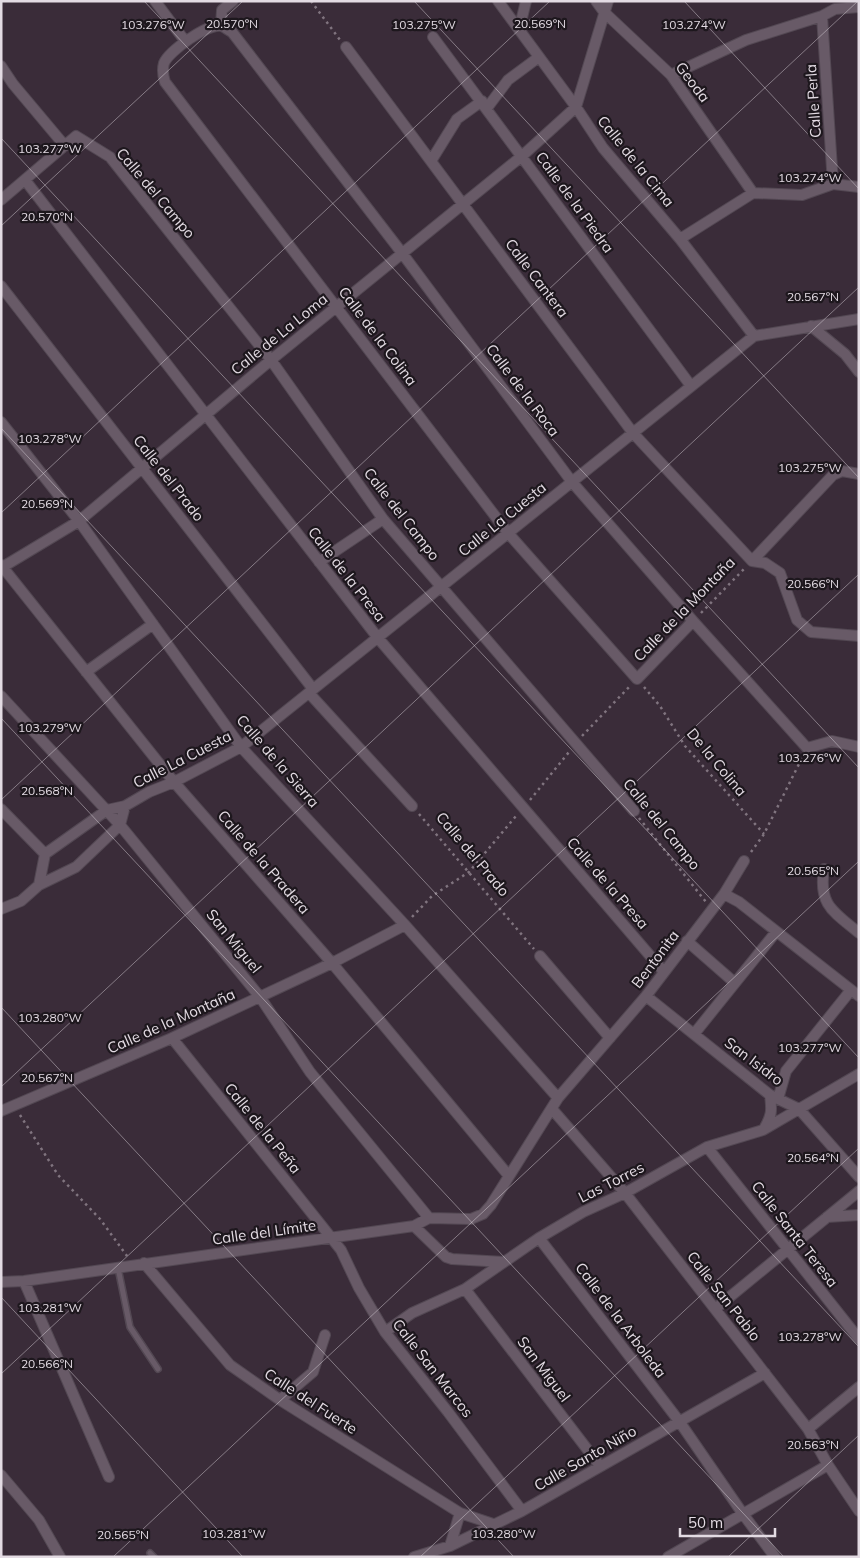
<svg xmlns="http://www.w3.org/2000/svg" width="860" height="1558" font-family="Mulish,sans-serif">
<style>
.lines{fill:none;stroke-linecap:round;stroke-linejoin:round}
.lane-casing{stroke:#534853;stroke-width:8}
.street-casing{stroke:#534853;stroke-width:12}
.path{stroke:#80747f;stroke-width:2.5;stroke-dasharray:2.5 4;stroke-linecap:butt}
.lane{stroke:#685a67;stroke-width:5}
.street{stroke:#685a67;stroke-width:10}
.ticks{fill:none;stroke:#e3dbe3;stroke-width:1;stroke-opacity:0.45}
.labels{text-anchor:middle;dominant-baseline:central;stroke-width:4.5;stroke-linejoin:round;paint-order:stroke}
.street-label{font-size:15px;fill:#e3dbe3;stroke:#1d171d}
.ticks-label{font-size:12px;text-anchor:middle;fill:#e3dbe3;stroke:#1d171d;stroke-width:4.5;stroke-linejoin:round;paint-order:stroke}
</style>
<rect width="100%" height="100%" fill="#3a2c39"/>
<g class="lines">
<!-- lane casing -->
<g class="lane-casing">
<path id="lane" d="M118,1268L130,1327L158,1369
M150,1553L154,1557"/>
</g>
<!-- street casing -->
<g class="street-casing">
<path id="street" d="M155,1L185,41
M498,1L576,107L603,148L680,239L754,336
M596,1L604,12L671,75L753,193
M822,16L833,184
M221,26L222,10L233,1
M519,30L526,1
M433,37L691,386
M346,47L633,433L752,561
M1,66L13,84L65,146
M671,75L746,40L822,16L835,9L859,7
M487,108L508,80L539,57
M431,161L457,119L482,101
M25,180L378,638L664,972
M1,200L76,136L110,157L271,360L383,519L634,811
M680,239L753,193L802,195L833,184L859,187
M1,286L313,689
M811,326L845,354L859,372
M1,422L79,521L241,747L405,925L558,1098
M752,561L765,563L780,573L797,620L811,632L859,636
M752,561L833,475L842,471L859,474
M319,562L383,519
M1,565L174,782L332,963L509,1176
M1,568L79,521L271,360L522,156L576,107L608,1
M693,621L637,679L508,533L165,82C163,76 162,70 164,63C169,51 208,23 221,26C225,27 229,31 232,32L402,253L572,482L693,621L807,748L832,741L859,747
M86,672L153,624
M309,693L412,806
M1,696L120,825L260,997L310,1072L429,1218
M1,809L45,854
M824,869C818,905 834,912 859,933
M39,885L76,867L120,825L125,806
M724,894L739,902L859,996
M1,909L21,901L39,885L45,854L107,810L125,806L149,792L174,782L241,747L754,336L859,319
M687,941L735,983
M540,956L610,1038
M646,996L770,1095L799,1109L859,1177
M694,1034L776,932
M172,1038L341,1250L359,1288L385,1332L448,1412L522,1511
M778,1099L786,1071L851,990
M552,1109L625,1193L808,1429L828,1465L859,1511
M1,1111L172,1038L332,963L405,925
M764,1129C772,1115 772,1111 770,1095
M707,1147L859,1339
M827,1217L859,1215
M414,1226L446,1257L452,1259L504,1262
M539,1238L679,1421L743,1514L775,1557
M144,1263L230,1365L280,1400L460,1513L493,1524
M24,1281L109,1477
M1,1282L24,1281L414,1226L429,1218L471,1219L483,1214L491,1205L558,1098L646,996L724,894L744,861
M465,1289L600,1466
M715,1309L859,1191
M385,1332L412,1313L465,1289L539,1238L583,1212L625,1193L707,1147L763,1130L859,1074
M280,1400L313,1372L325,1335
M808,1429L859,1387
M1,1475L39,1520L60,1557
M450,1546L460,1513
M414,1557L450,1546L522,1511L765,1373
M668,1557L828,1465"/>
</g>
<!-- path -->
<path class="path" d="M311,1L340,40
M701,613L744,569
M644,687L660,706L685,746L764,834
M582,736L630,686
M530,800L569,752
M419,814L534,949
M639,818L706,902
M751,852L764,834L802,758
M412,917L432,896L469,872L516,816
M20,1115L58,1175L100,1219L127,1256"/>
<!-- lane -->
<use href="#lane" class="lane"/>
<!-- street -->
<use href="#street" class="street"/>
</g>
<!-- ticks -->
<path class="ticks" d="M144,1L859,768M414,1L859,478M684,1L859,189M1,138L859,1058M1,226L243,1M1,428L859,1347M1,513L550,1M1,718L784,1557M1,800L858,1M1,1007L514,1557M1,1087L859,287M1,1297L243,1557M1,1374L859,574M113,1557L859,861M420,1557L859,1148M728,1557L859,1435"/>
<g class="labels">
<!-- street labels -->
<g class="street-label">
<text transform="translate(693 82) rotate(53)">Geoda</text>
<text transform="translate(813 101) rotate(-94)">Calle Perla</text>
<text transform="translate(636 161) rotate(51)">Calle de la Cima</text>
<text transform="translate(156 193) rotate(50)">Calle del Campo</text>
<text transform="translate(575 202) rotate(54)">Calle de la Piedra</text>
<text transform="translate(537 278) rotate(53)">Calle Cantera</text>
<text transform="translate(279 334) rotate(-39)">Calle de La Loma</text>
<text transform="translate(378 336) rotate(53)">Calle de la Colina</text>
<text transform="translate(523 390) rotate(53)">Calle de la Roca</text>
<text transform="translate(169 478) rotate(52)">Calle del Prado</text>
<text transform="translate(402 514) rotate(52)">Calle del Campo</text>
<text transform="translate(502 519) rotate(-39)">Calle La Cuesta</text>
<text transform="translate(347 574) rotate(52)">Calle de la Presa</text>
<text transform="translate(684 609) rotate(-46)">Calle de la Montaña</text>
<text transform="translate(182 759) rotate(-27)">Calle La Cuesta</text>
<text transform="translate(278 761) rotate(49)">Calle de la Sierra</text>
<text transform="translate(717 762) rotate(50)">De la Colina</text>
<text transform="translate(662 824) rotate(51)">Calle del Campo</text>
<text transform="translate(473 854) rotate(50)">Calle del Prado</text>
<text transform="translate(264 862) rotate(49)">Calle de la Pradera</text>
<text transform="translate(608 883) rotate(49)">Calle de la Presa</text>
<text transform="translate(234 941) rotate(51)">San Miguel</text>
<text transform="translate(655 959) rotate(-53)">Bentonita</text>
<text transform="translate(171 1021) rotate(-24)">Calle de la Montaña</text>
<text transform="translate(754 1061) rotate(37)">San Isidro</text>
<text transform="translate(263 1128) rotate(51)">Calle de la Peña</text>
<text transform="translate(611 1182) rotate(-27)">Las Torres</text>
<text transform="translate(264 1232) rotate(-8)">Calle del Límite</text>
<text transform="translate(795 1234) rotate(52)">Calle Santa Teresa</text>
<text transform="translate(724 1296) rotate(52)">Calle San Pablo</text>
<text transform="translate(621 1320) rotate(53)">Calle de la Arboleda</text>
<text transform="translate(433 1368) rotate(52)">Calle San Marcos</text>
<text transform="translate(544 1369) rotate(53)">San Miguel</text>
<text transform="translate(311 1401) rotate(33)">Calle del Fuerte</text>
<text transform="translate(585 1458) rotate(-30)">Calle Santo Niño</text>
</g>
</g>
<g class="ticks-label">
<text x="232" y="28">20.570°N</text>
<text x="540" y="28">20.569°N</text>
<text x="153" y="29">103.276°W</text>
<text x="424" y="29">103.275°W</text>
<text x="694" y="29">103.274°W</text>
<text x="50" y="153">103.277°W</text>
<text x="810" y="182">103.274°W</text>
<text x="47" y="221">20.570°N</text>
<text x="813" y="301">20.567°N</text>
<text x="50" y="443">103.278°W</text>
<text x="810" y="472">103.275°W</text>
<text x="47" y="508">20.569°N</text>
<text x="813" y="588">20.566°N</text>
<text x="50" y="732">103.279°W</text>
<text x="810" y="762">103.276°W</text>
<text x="47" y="795">20.568°N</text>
<text x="813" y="875">20.565°N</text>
<text x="50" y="1022">103.280°W</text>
<text x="810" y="1052">103.277°W</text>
<text x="47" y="1082">20.567°N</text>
<text x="813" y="1162">20.564°N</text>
<text x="50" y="1312">103.281°W</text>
<text x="810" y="1341">103.278°W</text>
<text x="47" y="1368">20.566°N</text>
<text x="813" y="1449">20.563°N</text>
<text x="234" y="1538">103.281°W</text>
<text x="504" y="1538">103.280°W</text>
<text x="123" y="1539">20.565°N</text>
</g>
<!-- border -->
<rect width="860" height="1558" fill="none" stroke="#e3dbe3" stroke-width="5"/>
<!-- scale -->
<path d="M680 1528v8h95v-8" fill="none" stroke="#e3dbe3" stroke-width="2.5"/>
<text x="688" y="1528" font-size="15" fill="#e3dbe3" stroke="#1d171d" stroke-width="4" paint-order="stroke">50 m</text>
</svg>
